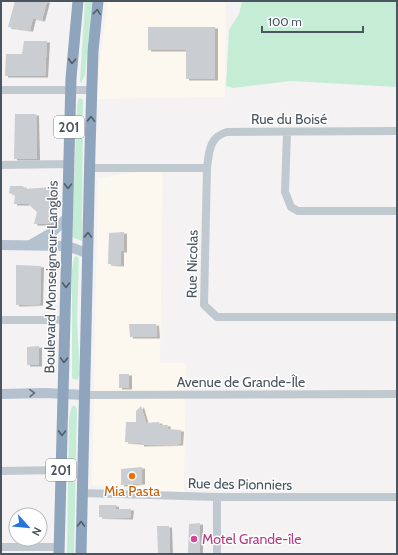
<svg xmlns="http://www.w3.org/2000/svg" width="398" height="555" font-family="Cabin,sans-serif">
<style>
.commercial{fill:#fcf8ef}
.green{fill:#c5edd5}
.building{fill:#cacdd1;filter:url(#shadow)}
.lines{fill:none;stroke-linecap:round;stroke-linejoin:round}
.minor{stroke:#c1c9d0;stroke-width:8}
.major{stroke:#b4c1ce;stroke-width:10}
.highway{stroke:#8ea5bd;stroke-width:11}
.oneway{stroke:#525d68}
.oneway2{stroke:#65707b}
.food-dot{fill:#e8710a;stroke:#fff;stroke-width:1.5}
.hotel-dot{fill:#d1479c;stroke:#fff;stroke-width:1.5}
.labels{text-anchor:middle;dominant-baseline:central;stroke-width:3;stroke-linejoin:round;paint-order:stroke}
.shield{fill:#fff;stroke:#81888f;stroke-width:1}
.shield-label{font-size:13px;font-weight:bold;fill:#4b555f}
.street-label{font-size:14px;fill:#4b555f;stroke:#fff}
.food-label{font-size:14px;fill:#c56008;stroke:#fff}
.hotel-label{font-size:14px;fill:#b23c85;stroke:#fff;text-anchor:start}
</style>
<defs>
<filter id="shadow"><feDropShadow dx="3" dy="1.5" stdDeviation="0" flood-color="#0004"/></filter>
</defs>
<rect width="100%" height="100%" fill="#f4f2f2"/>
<!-- commercial -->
<path class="commercial" d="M108,1H226L225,97L95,99Z
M163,168L160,363H186L184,493L92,485L98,178Z"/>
<!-- green -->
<path class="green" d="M85,1H92L85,75L81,83L80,81Z
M242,1H397V87L291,81L233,88L226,86L229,30L239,14Z
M80,98L83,100L82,241L72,237L77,106L78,100Z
M77,256L79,259L77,321L80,374L77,380L72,378V270L74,257Z
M72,406H75L77,409L74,554H67L69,417Z"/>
<!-- building -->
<path class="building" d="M15,1H47L42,20L33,18L30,30L8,27Z
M148,27H215V79H186V50H148Z
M24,41H47L45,76H5L6,54H22Z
M15,114H36L37,159H14Z
M10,186H23L25,189L52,187L51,224H34L37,212L28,204H14L15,195L9,193Z
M124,232V251H121V265L108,264L109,233Z
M16,265L41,266L40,304L16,305Z
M129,324H156L157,337H130Z
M39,346V365H27V347Z
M119,374H129V388H119Z
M141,406L146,423L159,422L160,425H168L167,429L181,430L180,444L141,445V443L125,442L126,422H136V411Z
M142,467V483L121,485V469Z
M99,505H116V509H131L130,518L99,517Z
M200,523V554H188L189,524Z
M157,526H169L170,554H158Z"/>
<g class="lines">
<!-- minor -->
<path class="minor" d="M1,90H91
M287,132L285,192L291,207L298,211H397
M1,165L69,164
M89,168H207L204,305L217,317H397
M207,168C209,152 209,137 227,132L397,131
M1,320H65
M84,395L397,394
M1,471L61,470
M82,493L217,497H397
M1,547H60
M217,554V497"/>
<!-- major -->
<path class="major" d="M1,245L67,246L87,253
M30,245L51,233L67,218
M1,394L46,393L84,395"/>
<!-- highway -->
<path class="highway" d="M59,554L71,78L78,1
M81,554L90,149L93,51L98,1"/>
</g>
<!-- one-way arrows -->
<defs><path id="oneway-chevron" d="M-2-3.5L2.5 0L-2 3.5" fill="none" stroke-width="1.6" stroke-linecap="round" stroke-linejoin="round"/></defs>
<g class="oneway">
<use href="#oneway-chevron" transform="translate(97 12) rotate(-84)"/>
<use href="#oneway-chevron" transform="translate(72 61) rotate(93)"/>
<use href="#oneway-chevron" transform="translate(91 119) rotate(-88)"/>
<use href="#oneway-chevron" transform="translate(68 186) rotate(91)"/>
<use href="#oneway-chevron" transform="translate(88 235) rotate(-88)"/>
<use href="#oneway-chevron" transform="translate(66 285) rotate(91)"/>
<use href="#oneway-chevron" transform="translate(64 360) rotate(92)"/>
<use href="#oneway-chevron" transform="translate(62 433) rotate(91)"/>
<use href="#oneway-chevron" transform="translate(81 524) rotate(-89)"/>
</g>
<use class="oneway2" href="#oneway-chevron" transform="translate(32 393) rotate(-2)"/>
<!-- markers -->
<circle class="food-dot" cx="132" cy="476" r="4"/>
<circle class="hotel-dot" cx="194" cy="539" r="4"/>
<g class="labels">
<!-- shield labels -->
<g class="shield">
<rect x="54" y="116" width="30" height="22" rx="3"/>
<rect x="46" y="459" width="30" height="22" rx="3"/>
</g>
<g class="shield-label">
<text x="69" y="127">201</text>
<text x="61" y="470">201</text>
</g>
<!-- street labels -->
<g class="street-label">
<text x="289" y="119">Rue du Boisé</text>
<text transform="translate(192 264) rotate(-89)">Rue Nicolas</text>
<text transform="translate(51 277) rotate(-89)">Boulevard Monseigneur-Langlois</text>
<text x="241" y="382">Avenue de Grande-Île</text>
<text transform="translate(240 484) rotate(1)">Rue des Pionniers</text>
</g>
<!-- food labels -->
<g class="food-label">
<text x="132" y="491">Mia Pasta</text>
</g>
<!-- hotel labels -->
<g class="hotel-label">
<text x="202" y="539">Motel Grande-île</text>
</g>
</g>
<!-- border -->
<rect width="398" height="555" fill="none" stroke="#4b555f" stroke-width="4"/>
<!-- north arrow -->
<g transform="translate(28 527) rotate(117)"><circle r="19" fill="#ffffff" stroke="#b7bbbf"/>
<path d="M0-3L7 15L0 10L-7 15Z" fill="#2875d9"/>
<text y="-6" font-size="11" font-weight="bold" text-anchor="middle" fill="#4b555f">N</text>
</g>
<!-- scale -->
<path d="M262 26v6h101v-6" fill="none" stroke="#4b555f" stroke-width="2"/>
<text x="268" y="26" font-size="12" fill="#4b555f" stroke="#ffffff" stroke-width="3" paint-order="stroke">100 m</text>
</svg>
